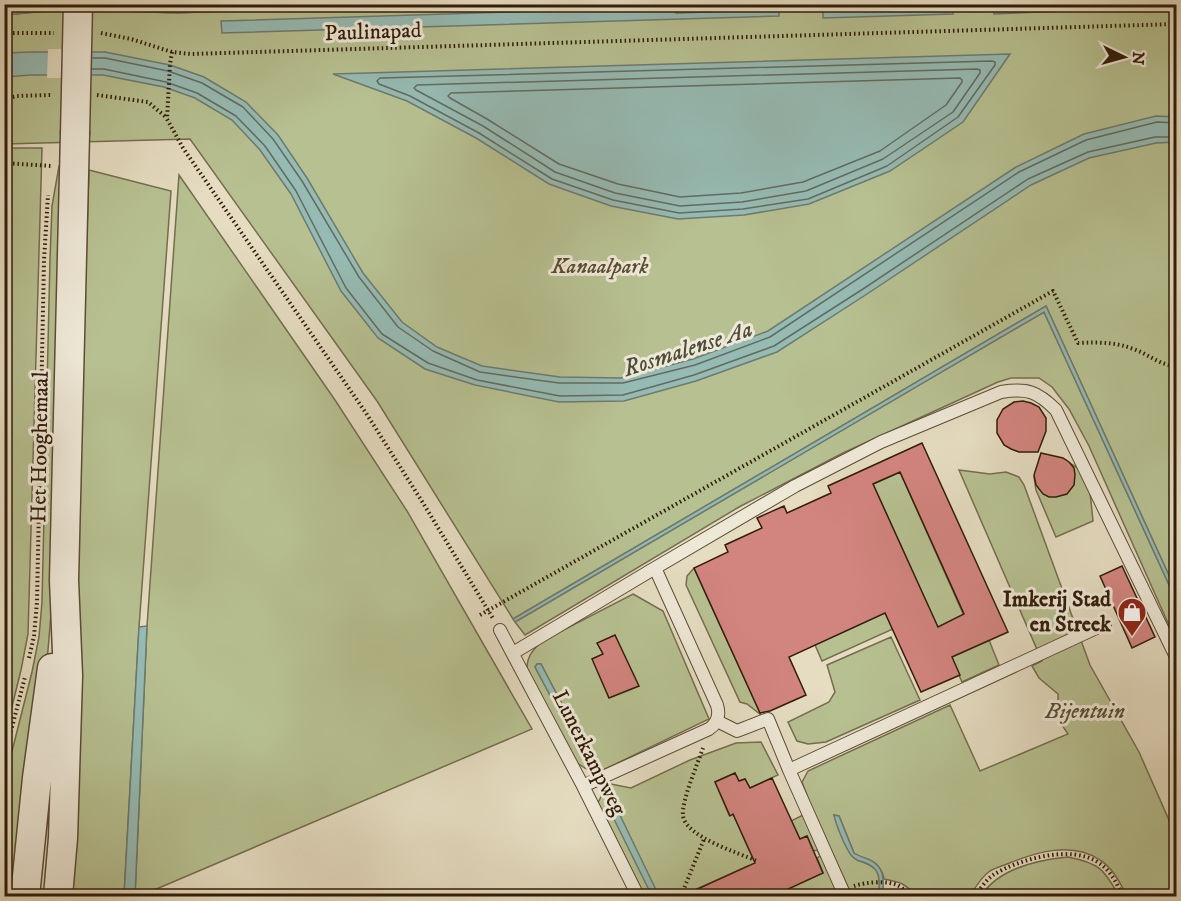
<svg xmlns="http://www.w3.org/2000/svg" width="1181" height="901" font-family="'IM FELL DW Pica',serif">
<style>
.green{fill:#b7c091;stroke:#746e4d;stroke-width:1.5;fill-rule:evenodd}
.water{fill:#96bbb4;stroke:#6d7b70;stroke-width:1.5}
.pier{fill:#e5dcc1}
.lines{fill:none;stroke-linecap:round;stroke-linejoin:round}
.shore{stroke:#636c5e;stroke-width:1.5}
.building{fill:#d2847f;stroke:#301c09;stroke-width:1.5;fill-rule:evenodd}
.service-casing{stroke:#5d4c37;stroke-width:14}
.tertiary-casing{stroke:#5d4c37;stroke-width:31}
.path{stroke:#301c09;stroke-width:4;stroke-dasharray:1.5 3;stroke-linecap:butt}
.service{stroke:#eee8d7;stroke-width:12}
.tertiary{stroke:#eee8d7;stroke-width:28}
.tertiary-bridge-casing{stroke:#5d4c37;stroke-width:31;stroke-linecap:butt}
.tertiary-bridge{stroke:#eee8d7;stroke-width:28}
.labels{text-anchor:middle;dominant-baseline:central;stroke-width:6;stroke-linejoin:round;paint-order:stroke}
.street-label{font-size:22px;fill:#301c09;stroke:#eee8d7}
.park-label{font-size:22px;font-style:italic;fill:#584d32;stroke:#eee8d7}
.poi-label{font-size:22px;font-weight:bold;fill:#301c09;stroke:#eee8d7;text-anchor:end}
.water-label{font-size:24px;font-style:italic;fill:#4f4c3c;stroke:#eee8d7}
</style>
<rect width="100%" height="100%" fill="#e5dcc1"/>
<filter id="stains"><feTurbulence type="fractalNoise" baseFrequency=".00333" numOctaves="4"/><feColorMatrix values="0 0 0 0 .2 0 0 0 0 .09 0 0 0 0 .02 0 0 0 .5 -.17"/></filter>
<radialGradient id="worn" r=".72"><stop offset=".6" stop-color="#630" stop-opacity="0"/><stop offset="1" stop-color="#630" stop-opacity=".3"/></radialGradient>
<!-- green -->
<path class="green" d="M372,4L1176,5V591L1046,306L513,619L377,401L190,139L5,144L4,15L46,11L94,10L177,13Z
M5,148H42L28,634L21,670L5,735Z
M59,166H61L52,602L46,674L11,896H5V779L32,672L39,637L42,602L50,259L52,206Z
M89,170L171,191L139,627L124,896H64L76,573Z
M179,175L335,400L407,511L532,729L140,896H135L147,626Z
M1044,312L1176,600V641L1089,446L1069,409L1052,387L1039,378H1011L998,382L843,453L739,507L525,635L515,622Z
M1068,462L1081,470L1090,492L1093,521L1056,537L1036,490L1034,477L1041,464Z
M959,470L990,474L1006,472L1019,477L1024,485L1090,665L1139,752L1176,836V896H1127C1120,883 1113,868 1100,860C1072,841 1036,852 1007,864C1002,866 995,868 990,871C981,877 975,888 970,896H916C905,883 900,882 884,879C882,863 866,861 854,853L839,816L834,815L857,860C880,867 881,873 879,896H852L811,806L802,782L808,771L950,705L980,771L1068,734L1058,719V694L1039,678L1032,666L1042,661Z
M900,472L977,645L989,640L999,665L962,682L873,484Z
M835,502L893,629L822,661L815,645Z
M694,568L761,715L747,704L740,702L686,585L687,576Z
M633,594L663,611L709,719L601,771C591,773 584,768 576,762L527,668C527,656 533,650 542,641ZM537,664H541L589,756L584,758L535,667Z
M891,637L920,700L826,742L808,744L797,741L788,722L829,702L835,692L827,665Z
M761,742L778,775L750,788L745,779L739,781L735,773L715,782L729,815L733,814L750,852L767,844L759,876L748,866L692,891L695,896H644L598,803L604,790L611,784L631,788L690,760L736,743Z
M803,815L840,896H780L778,893L823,873L817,858L820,856L817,850L813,851L807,836L777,849L791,821Z
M1068,857C1099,863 1104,869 1119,896H981C998,869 1037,860 1068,857Z"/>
<!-- water -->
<path class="water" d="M5,4L372,5L177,13L94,10L46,11L5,15Z
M765,4L779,5V16L222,33L221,21Z
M823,5H953V14L823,18Z
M993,5V4L1175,5L1113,9L994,14Z
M30,52H105L170,65L204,77L246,102L278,135L307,178L363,273L402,322L437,347L482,366L560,377L621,378L693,359L768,331L1016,167L1084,134L1156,116L1176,117V142L1156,143L1089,158L1031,185L867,294L777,352L696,381L624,401L559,402L475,385L425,369L378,338L341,291L291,194L260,150L232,120L195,98L164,87L103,75H31L5,77V53Z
M1010,54L963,122L890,171L809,204L744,215L678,219L611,206L549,184L476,138L407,101L333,74Z
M1046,306L1176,591V600L1044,312L515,622L513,619Z
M147,626L135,896H124L139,627Z
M537,664H541L589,756L587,759H584L535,667Z
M613,809H617L659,896H652L610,811Z
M834,815L839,816L854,853C860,857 867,858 872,861C886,869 883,883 883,896H879C880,880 881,867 863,862C858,861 854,859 851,855C845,847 836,825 834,815Z"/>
<!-- pier -->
<path class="pier" d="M48,49H92L91,78H47Z"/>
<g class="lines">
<!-- shore -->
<path class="shore" d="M109,4L177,7L234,4
M674,4L673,11L676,13L770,10L772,9L773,4
M828,4L829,10L832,11L944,8L947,7V4
M999,4L1002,8L1081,4
M93,58H105L168,71L202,83L243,107L273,139L302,181L359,277L398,327L433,351L480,372L559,383H623L695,365L770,337L1019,172L1086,140L1157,122L1176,123
M992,61L995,62V65L958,117L887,166L808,199L743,209L679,213L613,200L552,179L479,133L410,96L379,84L377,81L380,78Z
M92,69H104L166,82L197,93L236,116L265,146L296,191L346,288L382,334L428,363L477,380L560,396L623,395L694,375L774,346L863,289L1028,179L1088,152L1155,137H1176
M977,69L980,70V73L953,112L883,159L806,191L742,202L680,206L615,193L555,172L483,126L416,90L414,88L417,85Z
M960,78L962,80V82L946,105L880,151L803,182L741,193L680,197L618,184L559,164L487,119L450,98L448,96L451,93Z"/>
</g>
<!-- building -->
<path class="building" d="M1023,401L1031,403L1039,407L1046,418V431L1038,452H1019L1011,449L1004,445L997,433V420L1003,409L1014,402Z
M922,443L1008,632L952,657L960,675L921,692L885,613L789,657L806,695L770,711L760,713L694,568L728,552L725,545L762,528L757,518L784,506L787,513L831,493L828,486ZM900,472L964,614L938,627L873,484Z
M1041,453L1063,458L1069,462L1074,468L1075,475L1074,485L1067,494L1056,497H1049L1043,494L1036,485L1034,475Z
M1122,566L1155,637L1132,648L1100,576Z
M615,635L639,686L609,698L592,659L603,654L597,643Z
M735,773L739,781L745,779L750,788L772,778L800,839L807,836L823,873L771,897H680L755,863L733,814L730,816L715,782Z"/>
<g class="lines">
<!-- service casing -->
<g class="service-casing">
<path id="service" d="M500,630L583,786L638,896
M513,653L655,568
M717,721L737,731L768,719L789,770L845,896
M789,770L1105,624
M583,786L709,729C718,723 720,715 717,705L655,568L795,486L881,442L1001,392C1027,388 1037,391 1056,410L1176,657"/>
</g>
<!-- tertiary casing -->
<g class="tertiary-casing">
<path id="tertiary" d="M25,896L37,778L52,668
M58,896L63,838L68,676L64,580L75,134"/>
</g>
<!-- path -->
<path class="path" d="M4,33H54
M101,33L131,39L172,52L191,54L1176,24
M172,52L170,64L167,119L183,148L366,413L423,503L494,620
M97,95L148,102L167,118
M4,99L17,96L53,95
M4,163L52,166
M480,615L1053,291L1078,343C1100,342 1116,342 1136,350C1149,355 1162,366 1176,366
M29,658L34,636L37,602L44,260L48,195
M703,748C698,763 681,802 683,816C686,837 739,853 757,861
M4,758L25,677
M854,886C865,882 889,880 899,886C903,888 906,893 910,896
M683,896V891L704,839
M976,896C980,889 986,880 993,875C1019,859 1072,844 1099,863C1111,871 1117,884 1123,896"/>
<!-- service -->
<use href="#service" class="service"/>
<!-- tertiary -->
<use href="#tertiary" class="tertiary"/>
<!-- tertiary-bridge casing -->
<g class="tertiary-bridge-casing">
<path id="tertiary-bridge" d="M75,134L78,4"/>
</g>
<!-- tertiary-bridge -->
<use href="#tertiary-bridge" class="tertiary-bridge"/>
</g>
<!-- icons -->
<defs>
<g id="shop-pin" transform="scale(1.5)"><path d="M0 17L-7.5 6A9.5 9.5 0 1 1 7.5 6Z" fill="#8f2418" stroke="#eee8d7"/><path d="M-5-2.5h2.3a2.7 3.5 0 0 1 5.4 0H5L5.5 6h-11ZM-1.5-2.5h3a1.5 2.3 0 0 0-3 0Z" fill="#fff"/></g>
</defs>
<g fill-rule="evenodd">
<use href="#shop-pin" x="1132" y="612"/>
</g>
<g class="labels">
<!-- street labels -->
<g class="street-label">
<text transform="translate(373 32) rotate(-2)">Paulinapad</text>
<text transform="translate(40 447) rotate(-89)">Het Hooghemaal</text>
<text transform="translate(589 753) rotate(63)">Lunerkampweg</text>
</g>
<!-- park labels -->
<g class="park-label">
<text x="600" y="266">Kanaalpark</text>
<text x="1085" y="711">Bijentuin</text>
</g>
<!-- poi labels -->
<g class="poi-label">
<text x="1111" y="599">Imkerij Stad<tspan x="1111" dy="25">en Streek</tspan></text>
</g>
<!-- water labels -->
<g class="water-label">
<text transform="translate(688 349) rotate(-18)">Rosmalense Aa</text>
</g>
</g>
<!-- margin -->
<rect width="1181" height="901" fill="none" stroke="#e5dcc1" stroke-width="24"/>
<rect x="6" y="6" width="1169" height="889" fill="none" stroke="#301c09" stroke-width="3"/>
<rect x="12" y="12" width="1157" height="877" fill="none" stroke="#301c09" stroke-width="1.5"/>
<!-- north arrow -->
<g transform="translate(1124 57) rotate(95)" stroke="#eee8d7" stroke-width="4.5" paint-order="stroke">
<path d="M0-4.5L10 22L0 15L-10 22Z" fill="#301c09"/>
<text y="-9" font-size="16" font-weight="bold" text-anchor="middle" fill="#301c09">N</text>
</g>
<rect width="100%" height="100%" filter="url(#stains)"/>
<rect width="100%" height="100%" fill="url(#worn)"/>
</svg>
